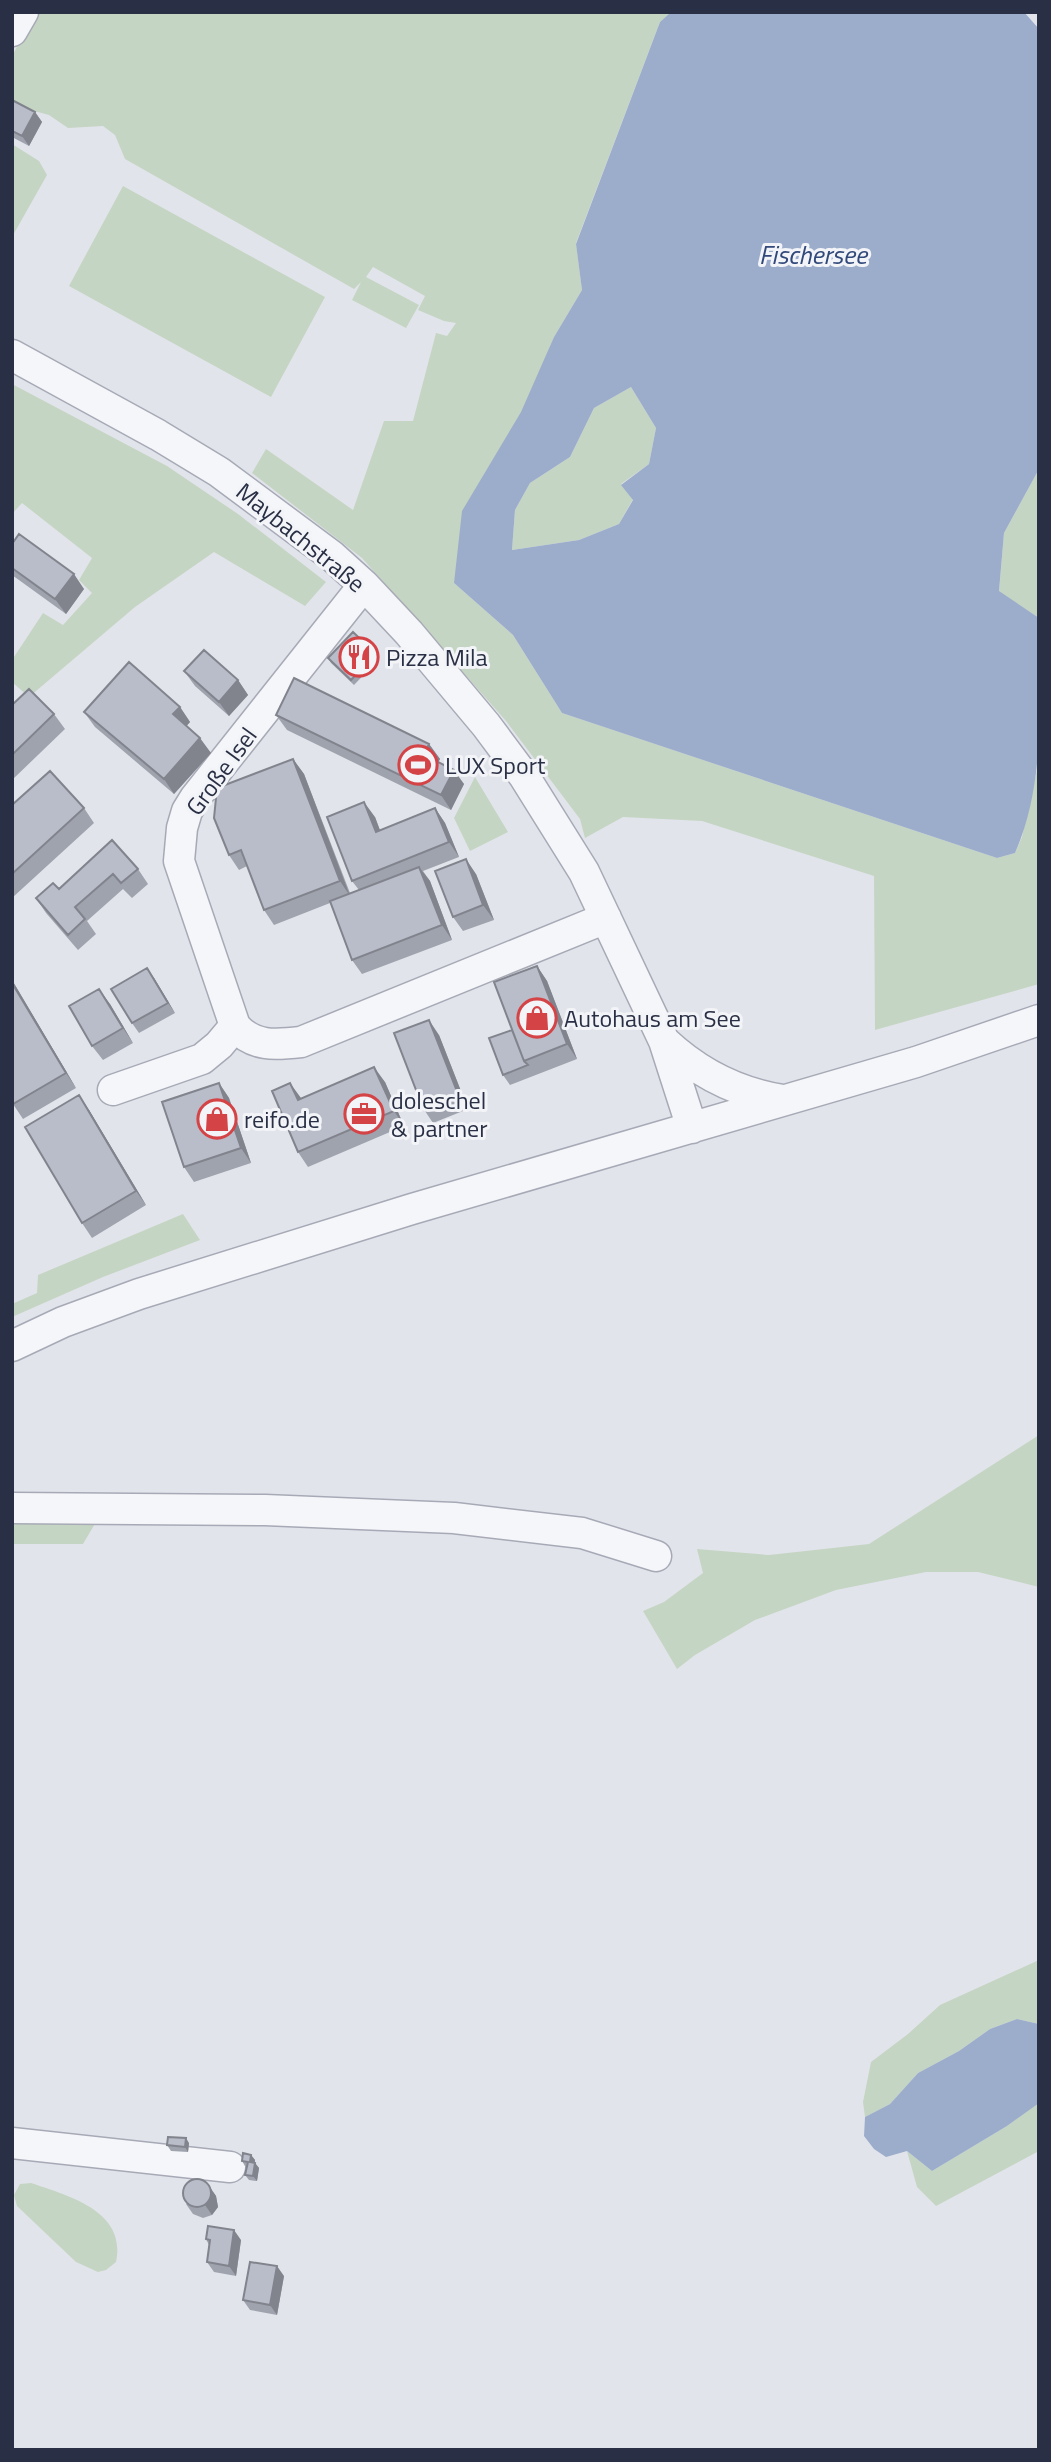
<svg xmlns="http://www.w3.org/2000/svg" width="1051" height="2462" font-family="'Titillium Web',sans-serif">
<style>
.green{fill:#c5d5c3}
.water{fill:#9cadcc;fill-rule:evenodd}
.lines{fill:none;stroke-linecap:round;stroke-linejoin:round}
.minor-casing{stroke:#a7aab6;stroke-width:33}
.minor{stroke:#f5f6f9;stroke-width:30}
.wall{fill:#9fa3ad}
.shaded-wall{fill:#82848d}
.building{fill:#b9bdc9;stroke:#82848d;stroke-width:2}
.labels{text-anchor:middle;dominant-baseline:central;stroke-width:6;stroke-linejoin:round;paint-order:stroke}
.street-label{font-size:24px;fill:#292f44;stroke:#f2f4f8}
.poi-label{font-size:24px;fill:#292f44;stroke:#f2f4f8;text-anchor:start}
.water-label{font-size:26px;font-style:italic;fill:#31487a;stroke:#f2f4f8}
</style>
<rect width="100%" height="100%" fill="#e2e4eb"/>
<!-- green -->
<path class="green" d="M36,12H671L660,22L576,243L582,290L554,337L454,583L513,635L562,713L997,858L1015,853L1022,837L1039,761V984L875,1030L874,876L702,821L623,817L585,838L580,819L506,721L362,558L252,473L266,449L353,510L384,421H413L436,333L447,336L456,323L444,321L418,310L425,296L373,267L366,277L419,305L406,328L352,300L361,282L354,289L125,159L115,135L103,126L68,128L49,115L12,105V56Z
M12,144L39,161L47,175L12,237Z
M123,186L325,297L271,397L69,286Z
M12,384L167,466L238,514L326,582L305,606L214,552L135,607L29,697L12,682V660L43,613L63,625L92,593L79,580L92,558L22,503L12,514Z
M631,387L656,428L649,464L621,484L633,499L619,524L579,540L512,550L515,510L530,483L570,457L594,408Z
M1039,469V618L999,592L1004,533Z
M475,777L508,832L470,851L454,818Z
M183,1214L200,1240L103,1277L12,1317V1304L37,1293L38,1275Z
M1039,1435V1587L978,1572H926L836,1590L755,1620L695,1655L677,1669L643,1611L664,1602L703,1573L697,1549L769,1555L869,1544Z
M21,1521L96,1522L83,1544H12V1526Z
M1039,1960V2024L1017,2019L990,2029L959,2051L918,2073L890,2104L865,2117L863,2102L871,2062L908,2034L940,2005Z
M1039,2102V2151L936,2206L917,2187L907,2151L932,2171L1007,2126Z
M31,2183C69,2196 127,2211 116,2262L106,2270L98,2272L76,2262L17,2206L14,2195L20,2184Z"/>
<!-- water -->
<path class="water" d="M671,12H1024L1039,29V469L1004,533L999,591L1039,618C1039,696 1047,780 1015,853L997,858L562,713L513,635L454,583L462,511L521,412L554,337L582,290L576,244L660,22ZM631,387L656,428L649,464L621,485L633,500L619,524L579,540L512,550L515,510L530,483L570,457L594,408Z
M1017,2019L1039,2024V2103L1007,2126L932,2171L907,2151L886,2157L874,2149L864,2136L865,2117L890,2104L918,2073L959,2051L990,2029Z"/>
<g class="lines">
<!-- minor casing -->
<g class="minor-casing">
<path id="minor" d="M12,31L23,12
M12,355L158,435L219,472L332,556L364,585L409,633L486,725L524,776L584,872L664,1041L692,1128
M364,585L195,798L187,811L182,828L179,861L235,1026C253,1047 275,1045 301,1042L606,918
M664,1041C698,1073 737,1093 783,1100
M113,1090L202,1059L219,1045L235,1026
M12,1346L63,1322L139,1294L412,1209L916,1062L1039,1020
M12,1508L265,1510L454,1518L582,1533L656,1556
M12,2143L230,2167"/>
</g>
<!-- minor -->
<use href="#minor" class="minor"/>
</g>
<!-- wall -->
<path class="wall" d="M12,100L35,112L42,122L29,146L12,137Z
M12,544L84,589L66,614L12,575Z
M376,654L379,659L354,685L331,663L328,658Z
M184,671L238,680L248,695L229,716L195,686Z
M12,705L54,714L65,729L12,780Z
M180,707L190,722L186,726L211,753L174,794L95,727L84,712Z
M276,715L429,744L440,759L438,762L464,784L451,810L287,730Z
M293,759L304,774L350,893L359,890L352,881L375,817L380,830L435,808L445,823L459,857L423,871L430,881L452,940L362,974L352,960L330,903L274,925L264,910L247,866L239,870L229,855Z
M12,805L84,808L94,823L12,898Z
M112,840L138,869L148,884L132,898L123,889L87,921L96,934L78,950L46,913L36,898L59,889Z
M476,874L494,920L463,931L453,917Z
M537,966L547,981L577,1059L510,1085L503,1075L512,1030Z
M154,978L175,1013L139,1033L132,1023Z
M12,980L76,1088L23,1119L13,1104Z
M110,1004L133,1043L103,1060L92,1046Z
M439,1035L468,1109L433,1123L423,1108Z
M385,1082L404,1126L308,1167L298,1152Z
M219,1083L229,1098L251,1163L194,1182L184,1167Z
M89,1110L146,1205L92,1238L82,1223Z
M189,2143L188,2152L171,2151L167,2145Z
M251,2155L255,2160V2163L259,2168L257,2181L249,2180L245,2175L247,2166H245L242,2161Z
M209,2186L216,2196L218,2207L212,2215L203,2218L193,2214L186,2204Z
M206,2239L241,2240L236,2276L214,2272L207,2262L209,2245Z
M284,2276L277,2315L250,2310L243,2300Z"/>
<!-- shaded-wall -->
<path class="shaded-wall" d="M35,112L42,122L29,146L22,136Z
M74,574L84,589L66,614L55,599Z
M238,680L248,695L229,716L219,702Z
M180,707L190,722L184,729L173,714Z
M200,738L211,753L174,794L164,779Z
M429,744L440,759L434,770L424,755Z
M293,759L304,774L350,896L340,881Z
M454,770L464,784L451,810L441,795Z
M364,802L375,817L386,847L376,832Z
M435,808L445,823L459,857L449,842Z
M466,859L476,874L494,920L483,905Z
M419,867L430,881L452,940L442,925Z
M537,966L547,981L577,1059L567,1044Z
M147,968L154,978L175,1013L168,1003Z
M12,980L76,1088L66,1073L12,983Z
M99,989L110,1004L133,1043L123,1028Z
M429,1020L439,1035L468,1109L458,1094Z
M374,1067L385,1082L404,1126L394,1111Z
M219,1083L229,1098L251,1163L241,1148Z
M290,1083L301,1098L308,1115L298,1100Z
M79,1095L89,1110L146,1205L136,1191Z
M186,2138L189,2143L188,2152L185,2147Z
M251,2155L255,2160L254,2167L250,2162Z
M255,2163L259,2168L257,2181L253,2176Z
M209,2186L216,2196L218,2207L212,2215L205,2205Z
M234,2230L241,2240L236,2276L229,2266Z
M277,2266L284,2276L277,2315L270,2305Z"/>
<!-- building -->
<path class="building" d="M12,100L35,112L22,136L12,131Z
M19,534L74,574L55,599L12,568V544Z
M353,632L376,654L351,680L328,658Z
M204,650L238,680L219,702L184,671Z
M129,662L180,707L173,714L200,738L164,779L84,712Z
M294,678L429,744L424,755L454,770L441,795L276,715Z
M29,689L54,714L12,755V705Z
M293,759L340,881L264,910L241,850L229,855L214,818L217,788Z
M50,771L84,808L12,874V805Z
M364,802L376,832L435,808L449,842L352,881L327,817Z
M112,840L138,869L121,883L113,874L75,907L85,919L68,935L36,898L53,883L59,889Z
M466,859L483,905L453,917L435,871Z
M419,867L442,925L352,960L330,901Z
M537,966L567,1044L524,1061L494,982Z
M147,968L168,1003L132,1023L111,989Z
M12,983L66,1073L13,1104H12Z
M99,989L123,1028L92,1046L69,1006Z
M429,1020L458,1094L423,1108L394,1033Z
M512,1030L524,1061L528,1065L503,1075L489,1038Z
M374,1067L394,1111L298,1152L272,1091L290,1083L298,1100Z
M219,1083L241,1148L184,1167L162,1102Z
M79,1095L136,1191L82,1223L25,1127Z
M168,2137L186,2138L185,2147L167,2145Z
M243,2153L251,2155L250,2162L255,2163L253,2176L245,2175L248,2162L242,2161Z
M183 2193a14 14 0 1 1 28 0a14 14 0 1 1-28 0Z
M208,2226L234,2230L229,2266L207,2262L210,2240L206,2239Z
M250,2262L277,2266L270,2305L243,2300Z"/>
<!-- icons -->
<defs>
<g id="restaurant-ring" transform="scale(2.0125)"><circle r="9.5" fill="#f2f4f8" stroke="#d44346" stroke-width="1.5"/><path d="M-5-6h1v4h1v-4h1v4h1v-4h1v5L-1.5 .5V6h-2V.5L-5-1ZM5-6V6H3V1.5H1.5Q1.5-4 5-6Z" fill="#d44346"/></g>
<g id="stadium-ring" transform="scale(2.0125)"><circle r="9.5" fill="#f2f4f8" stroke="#d44346" stroke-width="1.5"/><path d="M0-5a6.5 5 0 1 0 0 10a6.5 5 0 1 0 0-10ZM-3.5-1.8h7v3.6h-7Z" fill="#d44346"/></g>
<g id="shop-ring" transform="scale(2.0125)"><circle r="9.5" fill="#f2f4f8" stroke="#d44346" stroke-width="1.5"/><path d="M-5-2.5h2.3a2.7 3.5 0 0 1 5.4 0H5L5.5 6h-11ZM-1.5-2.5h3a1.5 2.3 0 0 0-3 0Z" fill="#d44346"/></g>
<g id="office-ring" transform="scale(2.0125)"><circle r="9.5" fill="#f2f4f8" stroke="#d44346" stroke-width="1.5"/><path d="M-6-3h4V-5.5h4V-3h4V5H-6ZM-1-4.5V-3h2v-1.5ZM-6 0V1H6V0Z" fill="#d44346"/></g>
</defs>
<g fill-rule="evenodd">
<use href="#restaurant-ring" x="359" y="657"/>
<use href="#stadium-ring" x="418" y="765"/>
<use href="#shop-ring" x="537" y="1018"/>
<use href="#office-ring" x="364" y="1114"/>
<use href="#shop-ring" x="217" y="1119"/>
</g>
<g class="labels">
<!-- street labels -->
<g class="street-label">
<text transform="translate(301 537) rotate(39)">Maybachstraße</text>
<text transform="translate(221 771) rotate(-54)">Große Isel</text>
</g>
<!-- poi labels -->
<g class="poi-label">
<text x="386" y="657">Pizza Mila</text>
<text x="445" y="765">LUX Sport</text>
<text x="564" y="1018">Autohaus am See</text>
<text x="391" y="1100">doleschel<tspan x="391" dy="28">&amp; partner</tspan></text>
<text x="244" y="1119">reifo.de</text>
</g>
<!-- water labels -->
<g class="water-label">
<text x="813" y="254">Fischersee</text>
</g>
</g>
<!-- border -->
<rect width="1051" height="2462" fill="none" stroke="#292f44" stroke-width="28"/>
</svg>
